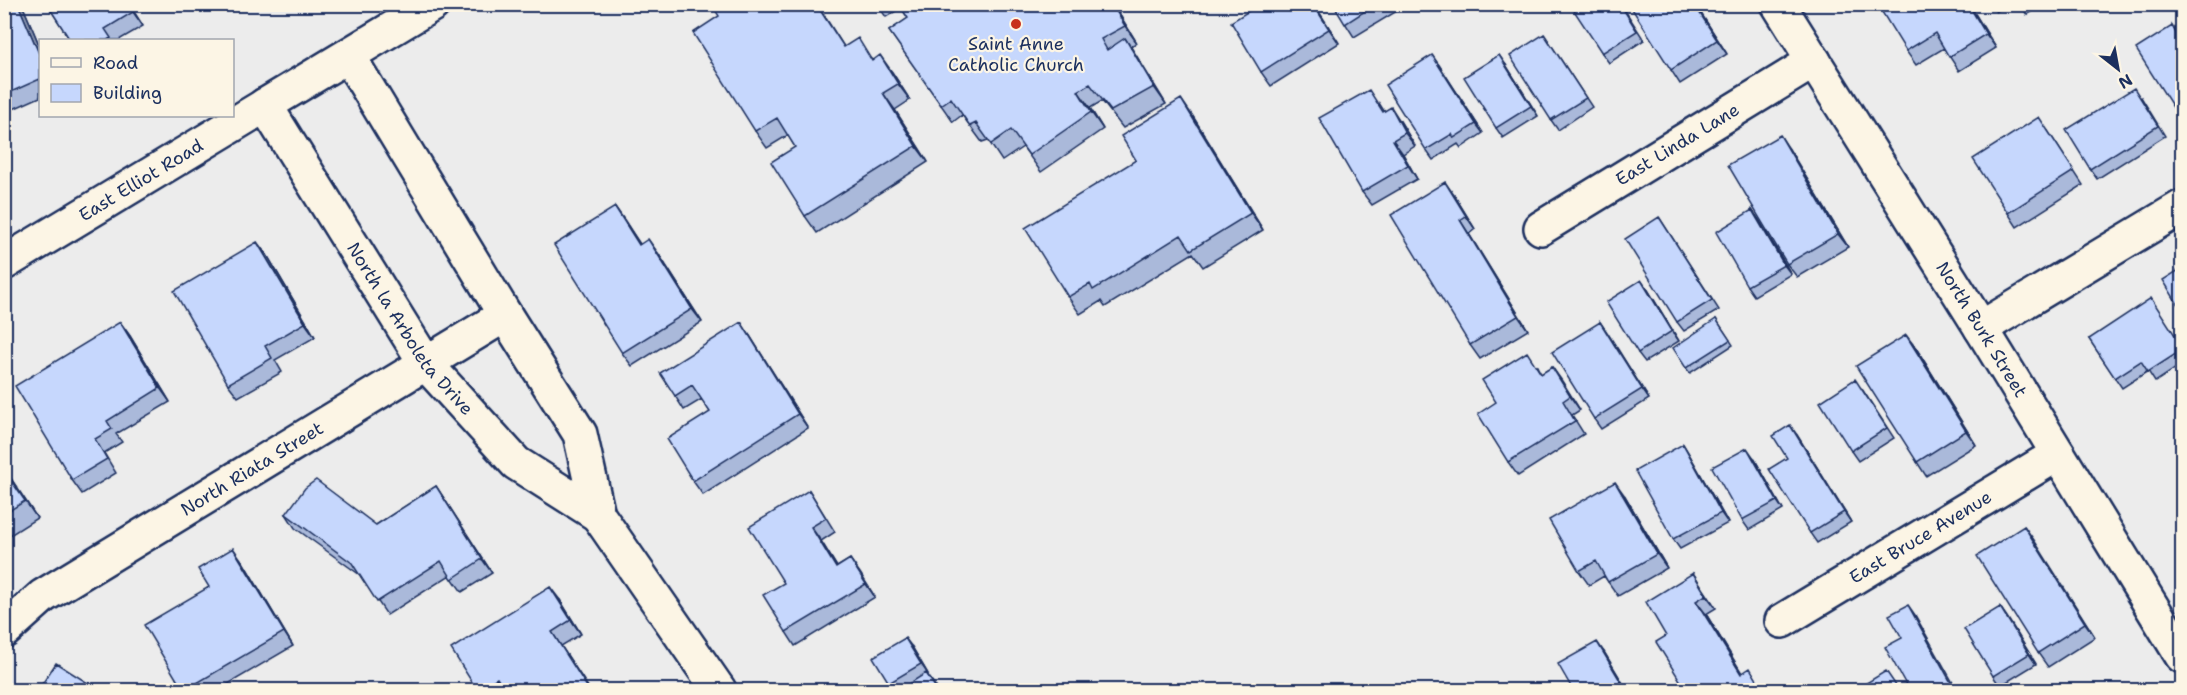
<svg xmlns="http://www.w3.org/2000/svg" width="2187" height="695" font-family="'Shantell Sans',sans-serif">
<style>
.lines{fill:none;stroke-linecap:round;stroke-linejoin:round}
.street-casing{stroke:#1b2f5e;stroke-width:38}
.secondary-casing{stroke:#1b2f5e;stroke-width:38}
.street{stroke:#fcf5e5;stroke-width:33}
.secondary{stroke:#fcf5e5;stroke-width:33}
.wall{fill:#aab9da;stroke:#1b2f5e;stroke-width:1.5}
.shaded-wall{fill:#8b96b1;stroke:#1b2f5e;stroke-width:1.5}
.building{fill:#c6d7fd;stroke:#1b2f5e;stroke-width:1.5}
.poi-dot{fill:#c8321e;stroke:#fcf5e5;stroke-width:2}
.labels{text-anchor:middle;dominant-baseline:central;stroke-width:4.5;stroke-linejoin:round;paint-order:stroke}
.poi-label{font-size:18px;fill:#1b2f5e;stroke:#fcf5e5}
.street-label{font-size:18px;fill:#1b2f5e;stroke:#fcf5e5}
</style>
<rect width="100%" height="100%" fill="#ececec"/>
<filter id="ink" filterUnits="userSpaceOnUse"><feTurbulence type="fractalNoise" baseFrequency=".0167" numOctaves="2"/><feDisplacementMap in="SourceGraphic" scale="12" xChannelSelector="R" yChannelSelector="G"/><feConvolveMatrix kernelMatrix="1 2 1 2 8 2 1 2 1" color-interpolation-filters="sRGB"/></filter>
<g filter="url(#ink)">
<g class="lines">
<!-- street casing -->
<g class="street-casing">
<g id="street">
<path id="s1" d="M265,105L426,364L516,463L598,515L580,434L505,315L349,57"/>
<path id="s2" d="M1541,228L1814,61"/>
<path d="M1981,328L2182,207"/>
<path d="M598,515L719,690"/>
<path id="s3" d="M1782,621L2058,454"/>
<path id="s4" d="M4,631L43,596L505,315"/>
</g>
</g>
<!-- secondary casing -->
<g class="secondary-casing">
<g id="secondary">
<path id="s5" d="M1778,4L1981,328L2182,656"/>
<path id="s6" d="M4,263L433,4"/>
</g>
</g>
<!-- street -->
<use href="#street" class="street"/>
<!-- secondary -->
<use href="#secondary" class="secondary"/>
</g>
<!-- wall -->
<path class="wall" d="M4,4L24,9L40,47V97L4,113Z
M47,4H129L143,26L119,40H70Z
M877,4H1113L1137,43L1130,46L1166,104L1123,128L1102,101L1090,108L1103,129L1041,172L1023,147L1002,161L988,140L982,142L962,115L953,122L889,31L908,18L901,8L886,17Z
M1260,4H1314L1339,43L1271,86L1261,72Z
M1333,4H1400L1402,8L1354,37Z
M1574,4H1621L1644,40L1609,63L1602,53Z
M1695,4L1727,54L1680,84L1671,70Z
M1969,4L1996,48L1959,71L1944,48L1916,65L1906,51Z
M1990,4H2008L1996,12Z
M2020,4H2045L2027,15Z
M719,16L844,47L873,60L892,72L910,100L895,110L928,162L817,233L805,216L795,147L788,135L767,148L755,131Z
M2172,26L2182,42V121L2176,112Z
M1544,34L1592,107L1558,130L1551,120Z
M1439,65L1483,133L1461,148L1458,144L1433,160L1426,150Z
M1506,65L1538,116L1503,138L1496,128Z
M2141,97L2165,136L2097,179L2090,169Z
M1379,103L1384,111L1400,121L1415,146L1403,154L1417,179L1372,205L1362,192Z
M1192,115L1263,230L1203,267L1193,253L1105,307L1101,301L1080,314L1068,297L1136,160Z
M2048,131L2083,185L2017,227L2008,213Z
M1789,149L1848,247L1797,277L1787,264Z
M1454,195L1475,229L1469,234L1528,330L1480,359L1470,345Z
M615,207L640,244L658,253L702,322L632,366L622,353Z
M1752,210L1759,220L1791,274L1754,296L1747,286Z
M1659,217L1719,310L1684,331L1677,322Z
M267,255L315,337L275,360L282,372L238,397L228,384Z
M1648,290L1679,341L1645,362L1638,353Z
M1716,319L1733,345L1690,373L1686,368Z
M120,322L130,336L170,402L116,434L122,442L104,453L116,473L82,494L72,480Z
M1600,322L1649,399L1601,429L1594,419Z
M750,336L808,428L703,495L693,481L710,412L702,399L684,410L675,396Z
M2089,339L2182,346V364L2155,382L2148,371L2122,388Z
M1916,348L1976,445L1926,476L1917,462Z
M1537,366L1541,374L1552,367L1580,410L1572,415L1584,434L1518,476L1508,462L1496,402Z
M1862,389L1894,438L1858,461L1851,451Z
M1797,435L1851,522L1817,543L1810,533L1787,458Z
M1683,444L1689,454L1728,523L1680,549L1673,539Z
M1754,458L1783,510L1749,530L1742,520Z
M4,468L37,518L4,539Z
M436,486L492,573L462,592L450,575L387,615L360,575L295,528L286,514L376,525Z
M809,490L835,532L821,541L837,567L850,559L875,597L795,646L786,632L784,583Z
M1625,496L1667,568L1618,596L1604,576L1589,585L1579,571Z
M2024,526L2095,637L2048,667L2038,653Z
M243,562L293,646L218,690H183L209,587Z
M1693,573L1716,608L1706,614L1742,674L1759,682L1764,690H1686L1666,636Z
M560,600L581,634L561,646L590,690H477Z
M2000,607L2036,664L2000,686L1993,676Z
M912,647L928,674H927L938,690H894L889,683Z
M1604,652L1627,690H1573Z"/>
<!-- shaded-wall -->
<path class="shaded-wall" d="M18,4H21L24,9L40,47V56Z
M128,4H129L143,26L133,12Z
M816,4H817L855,64L844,47Z
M1112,4H1113L1137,43L1125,26Z
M1313,4H1314L1339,43L1329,29Z
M1694,4H1695L1727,54L1717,40Z
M1968,4H1969L1996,48L1986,34Z
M1125,38L1136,55L1166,104L1154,87Z
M880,55L892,72L910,100L898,84Z
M1432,55L1439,65L1483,133L1476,124Z
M1499,55L1506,65L1538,116L1531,106Z
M1078,91L1090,108L1103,129L1091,112Z
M883,93L895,110L928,162L916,146Z
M1181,99L1192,115L1263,230L1251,213Z
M1391,107L1400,121L1415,146L1405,133Z
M1780,135L1789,149L1848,247L1838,234Z
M1393,140L1403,154L1417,179L1408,165Z
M1445,182L1454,195L1475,229L1466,216Z
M615,207L625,221L649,259L639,245Z
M1752,210L1759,220L1791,274L1784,265Z
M1460,220L1469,234L1528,330L1518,316Z
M648,239L658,253L702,322L692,309Z
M257,242L267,255L315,337L305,323Z
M1641,280L1648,290L1679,341L1672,331Z
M120,322L130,336L170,402L160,388Z
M741,322L750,336L808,428L798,414Z
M1600,322L1607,332L1649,399L1642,389Z
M1906,335L1916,348L1976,445L1966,431Z
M1552,367L1562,381L1580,410L1570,396Z
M1790,425L1797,435L1851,522L1844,512Z
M1683,444L1689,454L1728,523L1721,513Z
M1747,448L1754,458L1783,510L1777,501Z
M4,468L37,518L4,470Z
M1615,482L1625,496L1667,568L1657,554Z
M436,486L445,500L492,573L482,559Z
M2024,526L2034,540L2095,637L2085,623Z
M811,527L821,541L846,582L836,568Z
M233,548L243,562L293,646L284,632Z
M850,559L860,573L875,597L866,584Z
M1693,573L1702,587L1716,608L1706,595Z
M550,587L560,600L581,634L571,620Z
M1696,601L1706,614L1751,688L1741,674Z
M1908,605L1915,615L1957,690H1955Z
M2000,607L2007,617L2036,664L2029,654Z
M552,632L561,646L590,690H589Z
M905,638L912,647L928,674L921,664Z
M1597,642L1604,652L1627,690L1621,682Z"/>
<!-- building -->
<path class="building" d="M4,4H18L40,56V79L4,95Z
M47,4H128L133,12L105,29L111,38L107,40H70Z
M720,4H816L844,47L858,38L872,61L880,55L898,84L883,93L916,146L805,216L771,162L795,147L777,118L755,131L693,33L719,16L714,8Z
M899,4H1112L1125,26L1101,39L1107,50L1125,38L1154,87L1111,111L1090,84L1078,91L1091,112L1029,155L1011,130L991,144L976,123L970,126L951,98L941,105L889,31L908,18Z
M1260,4H1313L1329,29L1261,72L1231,22Z
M1333,4H1376L1345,24Z
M1574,4H1620L1637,31L1602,53L1571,6Z
M1629,4H1694L1717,40L1671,70Z
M1893,4H1968L1986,34L1949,57L1935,33L1906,51L1882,12Z
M2172,26L2182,44V109L2176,112L2136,49Z
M1544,34L1586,98L1551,120L1510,56Z
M1432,55L1476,124L1454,138L1452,134L1426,150L1385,85Z
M1499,55L1531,106L1496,128L1464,77Z
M2134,88L2158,126L2090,169L2066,130Z
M1369,90L1383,112L1391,107L1405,133L1393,140L1408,165L1362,192L1319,118Z
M1181,99L1251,213L1191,250L1181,235L1093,290L1090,284L1068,297L1025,228L1136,160L1121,136Z
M2039,117L2074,171L2008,213L1973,159Z
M1780,135L1838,234L1787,264L1728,165Z
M1445,182L1466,216L1460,220L1518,316L1470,345L1391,215Z
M615,207L639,245L648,239L692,309L622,353L554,245Z
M1752,210L1784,265L1747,286L1716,232Z
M1659,217L1712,300L1677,322L1625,239Z
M257,242L305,323L265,346L272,358L228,384L174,291Z
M2182,268V311L2163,280Z
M1641,280L1672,331L1638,353L1606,302Z
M2151,298L2182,346V350L2148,372L2141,361L2115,378L2089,339Z
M1716,319L1730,340L1686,368L1673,348Z
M120,322L160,388L107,421L112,429L95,439L107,459L72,480L15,386Z
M741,322L798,414L693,481L667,439L710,412L692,385L675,396L660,373Z
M1600,322L1642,389L1594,419L1552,352Z
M1906,335L1966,431L1917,462L1856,366Z
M1527,352L1541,374L1552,367L1570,396L1563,401L1575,421L1508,462L1478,414L1496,402L1482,380Z
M1855,379L1887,428L1851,451L1820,402Z
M1790,425L1844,512L1810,533L1769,469L1787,458L1773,436Z
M1683,444L1721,513L1673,539L1635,471Z
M1747,448L1777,501L1742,520L1712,467Z
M2182,457V470L2177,461Z
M4,470L25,501L4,514Z
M316,480L376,525L436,486L482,559L452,579L441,561L377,602L352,563L286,514L305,488Z
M1615,482L1657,554L1608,582L1596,561L1579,571L1549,520Z
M809,490L826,518L811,527L836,568L850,559L866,584L786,632L763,595L784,583L749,527Z
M2024,526L2085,623L2038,653L1977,556Z
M233,548L284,632L185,690H183L144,625L209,587L198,569Z
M1693,573L1706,595L1696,601L1741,674L1750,668L1763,690H1686L1656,642L1666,636L1646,602Z
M550,587L571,620L552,632L589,690H505L497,678L477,690L451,649Z
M1908,605L1955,690H1909L1885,647L1902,638L1889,615Z
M2000,607L2029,654L1993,676L1964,629Z
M905,638L921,664L889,683L873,657Z
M1597,642L1621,682L1606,690H1573L1558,664Z
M56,663L99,690H38Z
M1886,671L1899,690H1855Z
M926,673L937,690H899Z"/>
</g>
<!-- markers -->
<circle class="poi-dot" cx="1016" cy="24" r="6"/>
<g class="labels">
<!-- poi labels -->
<g class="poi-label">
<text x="1016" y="44">Saint Anne<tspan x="1016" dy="21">Catholic Church</tspan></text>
</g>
<!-- street labels -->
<g class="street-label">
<text stroke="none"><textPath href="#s2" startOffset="160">East Linda Lane</textPath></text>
<text stroke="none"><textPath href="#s6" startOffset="160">East Elliot Road</textPath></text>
<text stroke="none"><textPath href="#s1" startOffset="267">North la Arboleta Drive</textPath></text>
<text stroke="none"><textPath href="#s5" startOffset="384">North Burk Street</textPath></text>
<text stroke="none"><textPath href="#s4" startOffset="297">North Riata Street</textPath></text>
<text stroke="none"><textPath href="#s3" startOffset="162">East Bruce Avenue</textPath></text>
</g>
</g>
<!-- margin -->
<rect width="2187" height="695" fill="none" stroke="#fcf5e5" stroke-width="24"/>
<rect x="12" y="12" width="2163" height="671" fill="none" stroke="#1b2f5e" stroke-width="2" filter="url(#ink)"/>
<!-- legend -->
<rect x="39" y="39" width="195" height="78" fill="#fcf5e5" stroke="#a2a6af" stroke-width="1.5"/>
<rect x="51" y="58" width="30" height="9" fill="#fcf5e5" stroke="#a2a6af" stroke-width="1.5"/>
<text x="93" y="69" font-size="18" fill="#1b2f5e">Road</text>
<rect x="51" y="84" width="30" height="18" fill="#c6d7fd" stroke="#a2a6af" stroke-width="1.5"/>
<text x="93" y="99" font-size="18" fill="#1b2f5e">Building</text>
<!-- north arrow -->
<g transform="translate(2118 69) rotate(149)" stroke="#fcf5e5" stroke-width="4.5" paint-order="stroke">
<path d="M0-4.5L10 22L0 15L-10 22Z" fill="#1b2f5e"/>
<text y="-9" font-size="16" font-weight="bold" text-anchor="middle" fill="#1b2f5e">N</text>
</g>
</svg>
